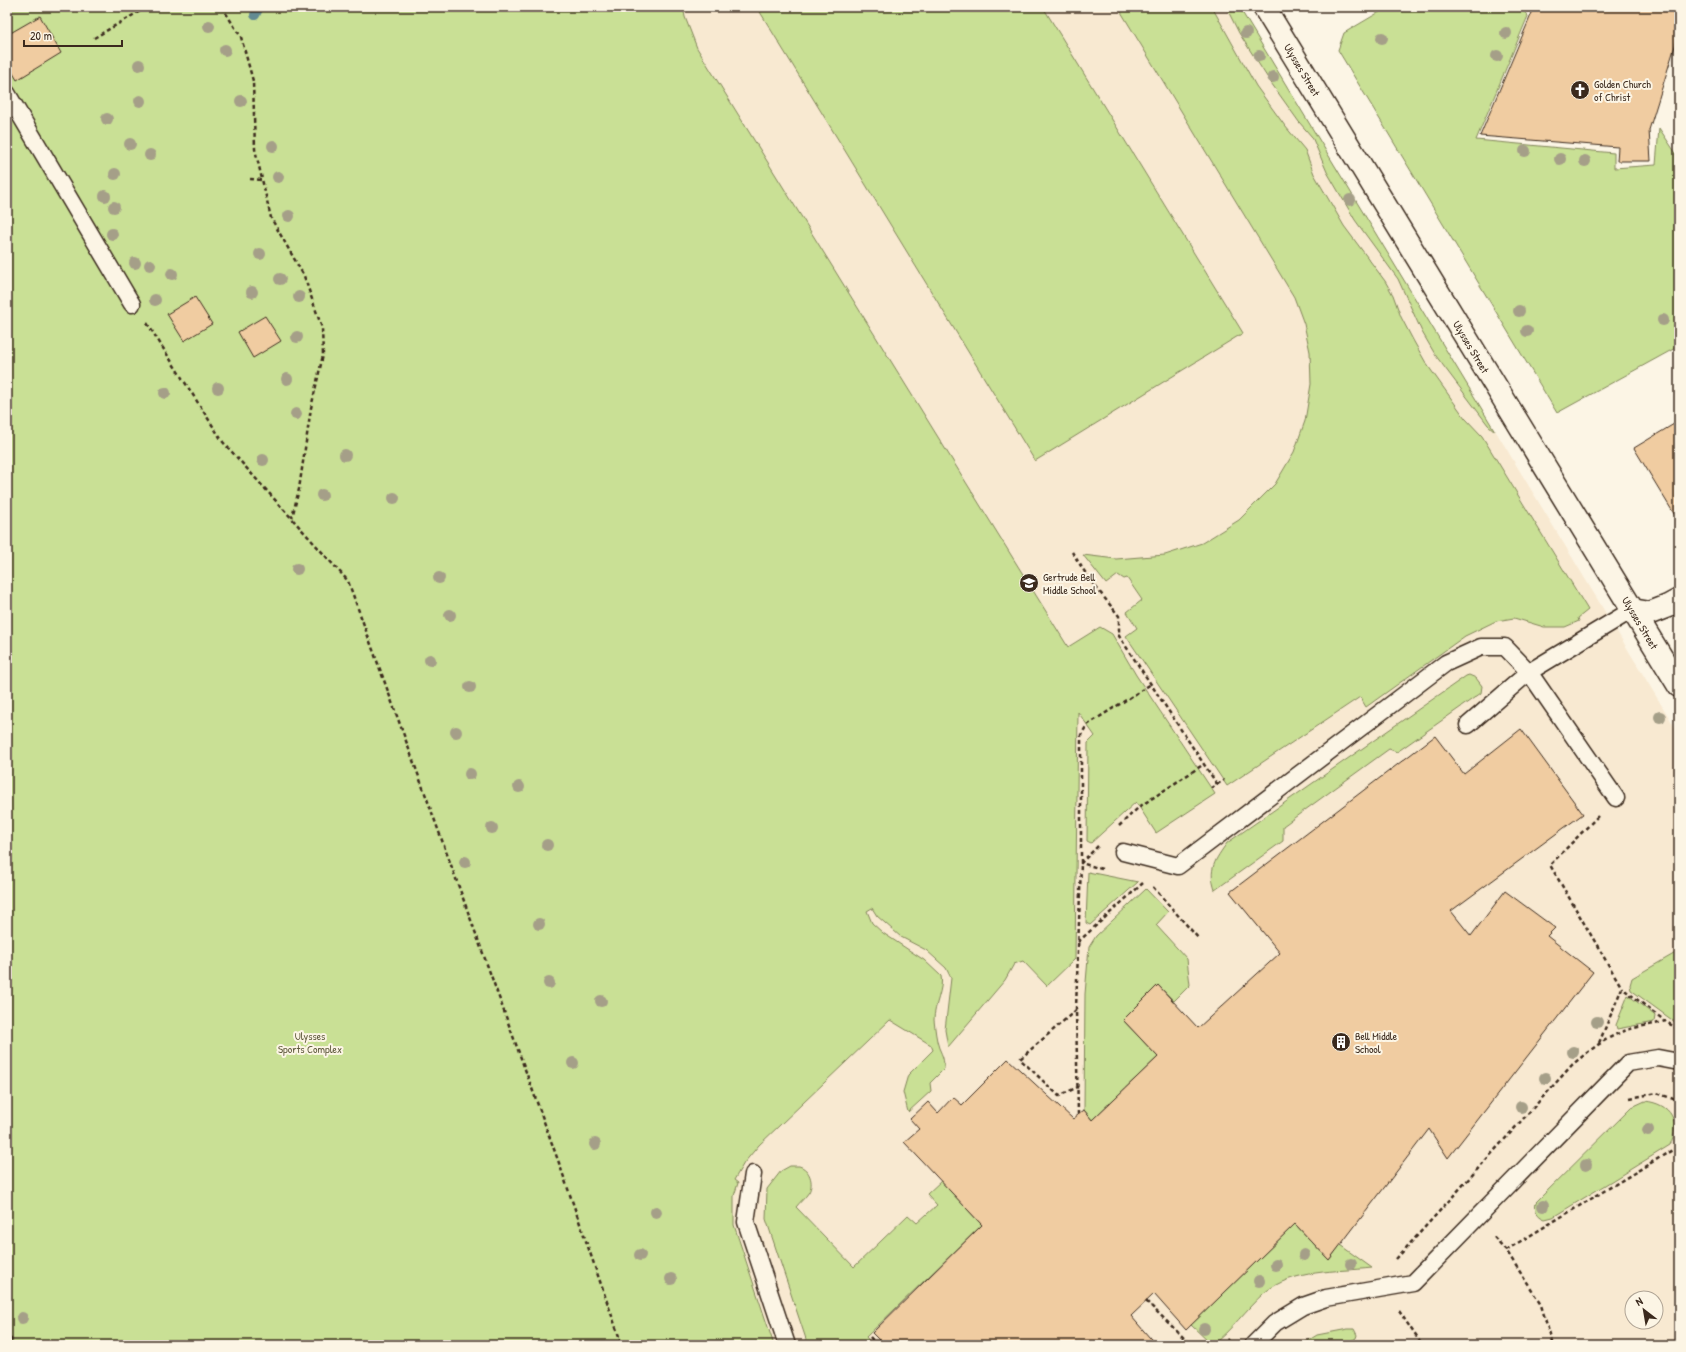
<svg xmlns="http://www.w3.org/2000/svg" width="1686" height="1352" font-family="'Patrick Hand',sans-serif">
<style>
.built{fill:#f8e9d1;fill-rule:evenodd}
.green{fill:#c9e095;stroke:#82855a}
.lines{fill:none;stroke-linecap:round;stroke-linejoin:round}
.stream{stroke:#648b92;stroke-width:10}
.building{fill:#f0cca1;stroke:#3b2a1e}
.lane-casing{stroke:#3b2a1e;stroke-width:19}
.street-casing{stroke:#3b2a1e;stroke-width:25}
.secondary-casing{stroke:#3b2a1e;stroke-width:25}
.path{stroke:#3b2a1e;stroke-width:2.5;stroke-dasharray:4 3;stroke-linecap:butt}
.lane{stroke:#fcf5e5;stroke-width:16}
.street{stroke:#fcf5e5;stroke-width:22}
.secondary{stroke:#fcf5e5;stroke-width:22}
.tree{fill:#a59f88}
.labels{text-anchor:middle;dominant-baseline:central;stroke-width:4;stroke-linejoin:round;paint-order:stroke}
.street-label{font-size:11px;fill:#3b2a1e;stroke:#fcf5e5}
.poi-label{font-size:11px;fill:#3b2a1e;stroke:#fcf5e5;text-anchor:start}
.park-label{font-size:11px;fill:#5e583c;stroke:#fcf5e5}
</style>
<rect width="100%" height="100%" fill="#fcf5e5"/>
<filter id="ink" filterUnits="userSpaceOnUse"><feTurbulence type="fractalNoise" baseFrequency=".025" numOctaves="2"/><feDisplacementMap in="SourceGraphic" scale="8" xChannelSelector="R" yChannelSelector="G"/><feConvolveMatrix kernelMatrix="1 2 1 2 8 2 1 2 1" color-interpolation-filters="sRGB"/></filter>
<g filter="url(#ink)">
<!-- built -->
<path class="built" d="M289,7H1239L1679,734V1345H757L275,15ZM1632,1298H1656V1322H1632Z"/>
<!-- green -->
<path class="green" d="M7,7H683L685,17L697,48L1068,647L1100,627L1112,634L1136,675L1215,794L1156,833L1136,802L1091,843L1087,841L1088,743L1095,736L1078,712L1075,959L1047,986L1023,961L1014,964L1005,980L948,1047L945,1030L951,978L946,968L926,950L901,937L877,916L872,908L867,911L872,923L883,933L924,960L941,976C944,989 934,1005 934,1020C935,1028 936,1040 939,1048C943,1057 944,1059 944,1069L930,1083L931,1091L908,1112L903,1092L908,1075L933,1050L931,1045L890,1020L759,1145L744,1163L734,1180L738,1183L734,1196V1225L774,1345H7Z
M757,7H1043L1243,333L1035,461Z
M1118,7H1212L1256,86L1285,126L1305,150L1314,174L1344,226L1385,281L1393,295L1401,317L1413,340L1426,363L1465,418L1482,436L1588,610L1578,618L1579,621L1565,627H1544L1514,618L1496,621L1465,636L1366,707L1360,697L1227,786L1126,636L1137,628L1127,612L1142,600L1127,578L1124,579L1118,575L1106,584L1083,555L1116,559L1165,555L1202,543L1239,520L1275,484L1294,452L1305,421L1311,384L1310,352L1304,324L1294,297Z
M1226,7H1239L1495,431L1488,425L1436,356L1422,332L1398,279L1355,220L1327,172L1312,137L1299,122L1269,80L1239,33Z
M1388,7H1520L1528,16L1476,140L1614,153V168L1656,165L1659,128L1679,158V346L1557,413L1338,50L1344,33Z
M1469,675L1476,678L1482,686L1481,693L1397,752L1389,749L1283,826V841L1215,890C1208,869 1215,860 1227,843L1466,676Z
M1088,872L1138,882L1090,925L1086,923Z
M1146,889L1168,912L1156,925L1187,959L1190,985L1174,1001L1158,985L1123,1020L1158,1057L1092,1120L1084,1110L1085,994L1089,947L1096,936Z
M1679,951V1025L1631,990L1630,985L1632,978Z
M1628,995L1653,1014L1655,1016L1654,1022L1617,1029L1616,1025Z
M1645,1101C1671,1104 1681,1121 1670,1145L1553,1217L1545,1219C1537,1216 1534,1210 1536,1202L1632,1107Z
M790,1166C792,1166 797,1166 799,1166C810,1169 814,1183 809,1192C805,1198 800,1202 796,1207L854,1267L908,1215L917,1223L937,1205L927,1194L941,1181L982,1225L866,1337L873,1345H808L766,1219L767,1189L781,1171Z
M1295,1224L1329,1260L1340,1245L1372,1268C1336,1272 1293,1269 1264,1293C1246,1309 1231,1331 1212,1345L1191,1325Z
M1348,1329H1354L1357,1335L1356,1338L1345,1345H1301L1317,1335Z"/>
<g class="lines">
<!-- stream -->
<path class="stream" d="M255,15L259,7"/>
</g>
<!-- building -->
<path class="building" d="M1532,7H1655L1679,13V33L1649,130L1651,161H1617L1618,147L1480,136L1534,8Z
M40,16L61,53L17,80L7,63V35Z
M195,297L212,324L184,341L167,314Z
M265,316L281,341L253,358L238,332Z
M1679,421V522L1634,448Z
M1521,729L1583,814L1451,911L1471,936L1505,891L1555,928L1547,936L1593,972L1448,1158L1429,1129L1329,1260L1295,1224L1186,1330L1154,1294L1131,1316L1156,1345H884L872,1333L982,1225L904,1142L919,1129L910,1119L928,1102L938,1113L953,1097L962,1105L1008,1059L1073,1119L1084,1110L1092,1120L1158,1057L1123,1020L1158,985L1198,1028L1280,953L1230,892L1435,736L1464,774Z"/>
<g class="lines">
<!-- lane casing -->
<g class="lane-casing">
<path id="lane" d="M7,93L132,304
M1468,725L1529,672L1616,798
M1123,852L1178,866L1446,663L1481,647H1505L1529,672L1632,610
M753,1174L746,1222L787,1345
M1253,1345L1275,1323L1303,1306L1326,1298L1413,1283L1628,1063L1658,1058L1679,1062"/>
</g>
<!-- street casing -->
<g class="street-casing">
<path id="street" d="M1632,610L1650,613L1668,606L1679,600"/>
</g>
<!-- secondary casing -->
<g class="secondary-casing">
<path id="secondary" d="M1264,7L1679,686"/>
</g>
<!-- path -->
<path class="path" d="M222,7L241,37L253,81L255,149L271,218L304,276L322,328L323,355L311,408L299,489L292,518
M94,38L147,7
M250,179L262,180
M147,323L223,442L348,581L559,1163L622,1345
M1072,552L1090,580L1119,616V636L1217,784
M1211,788L1224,780
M1598,816L1550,865L1622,988
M1119,826L1139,807L1204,764
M1098,846L1081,863L1102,869
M1153,887L1199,939
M1078,942L1143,883
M1076,1010L1020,1059L1059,1096L1078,1087
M1599,1043L1622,988L1665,1021
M1630,1098L1657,1093L1679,1101
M1078,1115L1076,1009L1081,863V735L1087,725L1151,684
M1494,1237L1506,1250L1541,1305L1552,1342L1546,1345
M1506,1250L1679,1146
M1396,1259L1572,1065C1591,1049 1610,1034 1634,1028C1645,1025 1655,1025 1665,1021L1679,1030
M1146,1301L1191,1345
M1399,1311L1422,1345
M7,1332L14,1345
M870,1337L877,1345
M1222,1345L1228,1339"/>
<!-- lane -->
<use href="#lane" class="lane"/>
<!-- street -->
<use href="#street" class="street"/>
<!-- secondary -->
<use href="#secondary" class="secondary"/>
</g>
<!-- trees -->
<g class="tree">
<circle cx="209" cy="26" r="6"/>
<circle cx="1246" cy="33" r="6"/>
<circle cx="1506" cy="33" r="6"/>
<circle cx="1382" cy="38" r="6"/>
<circle cx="225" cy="50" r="6"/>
<circle cx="1259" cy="56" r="6"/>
<circle cx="1497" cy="56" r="6"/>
<circle cx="139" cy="65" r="6"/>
<circle cx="1273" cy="77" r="6"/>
<circle cx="140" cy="101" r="6"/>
<circle cx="241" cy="101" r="6"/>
<circle cx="107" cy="119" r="6"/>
<circle cx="130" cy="144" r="6"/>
<circle cx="273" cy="146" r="6"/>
<circle cx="1525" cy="151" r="6"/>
<circle cx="150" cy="155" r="6"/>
<circle cx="1560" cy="159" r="6"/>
<circle cx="1585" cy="161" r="6"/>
<circle cx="115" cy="174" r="6"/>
<circle cx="278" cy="177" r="6"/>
<circle cx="105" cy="196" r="6"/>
<circle cx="1350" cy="200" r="6"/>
<circle cx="114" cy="207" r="6"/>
<circle cx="289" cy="216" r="6"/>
<circle cx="112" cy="234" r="6"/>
<circle cx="260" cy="254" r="6"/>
<circle cx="135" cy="263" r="6"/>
<circle cx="150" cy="265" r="6"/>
<circle cx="172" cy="274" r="6"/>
<circle cx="280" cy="279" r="6"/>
<circle cx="252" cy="292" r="6"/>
<circle cx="299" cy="297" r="6"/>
<circle cx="155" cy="300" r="6"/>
<circle cx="1519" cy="311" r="6"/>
<circle cx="1663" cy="320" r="6"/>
<circle cx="1527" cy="331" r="6"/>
<circle cx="297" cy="337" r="6"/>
<circle cx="287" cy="379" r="6"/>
<circle cx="218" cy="388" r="6"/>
<circle cx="165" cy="393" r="6"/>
<circle cx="296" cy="414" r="6"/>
<circle cx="345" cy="455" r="6"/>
<circle cx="263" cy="460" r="6"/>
<circle cx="322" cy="495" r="6"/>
<circle cx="394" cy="498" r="6"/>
<circle cx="297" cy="569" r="6"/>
<circle cx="439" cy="578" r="6"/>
<circle cx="450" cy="615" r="6"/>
<circle cx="430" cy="660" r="6"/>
<circle cx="470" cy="687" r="6"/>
<circle cx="1660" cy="717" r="6"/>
<circle cx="456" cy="732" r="6"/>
<circle cx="470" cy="774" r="6"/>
<circle cx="519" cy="787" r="6"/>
<circle cx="492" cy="828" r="6"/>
<circle cx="547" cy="845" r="6"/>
<circle cx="465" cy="862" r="6"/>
<circle cx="539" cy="924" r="6"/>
<circle cx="549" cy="983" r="6"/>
<circle cx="601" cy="1001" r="6"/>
<circle cx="1597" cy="1022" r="6"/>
<circle cx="1573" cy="1052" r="6"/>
<circle cx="573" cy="1063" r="6"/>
<circle cx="1545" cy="1078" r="6"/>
<circle cx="1521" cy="1107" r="6"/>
<circle cx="1648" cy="1130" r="6"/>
<circle cx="595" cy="1144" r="6"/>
<circle cx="1586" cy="1165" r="6"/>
<circle cx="1543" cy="1206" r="6"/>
<circle cx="656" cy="1212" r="6"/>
<circle cx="640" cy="1255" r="6"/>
<circle cx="1304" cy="1255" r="6"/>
<circle cx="1351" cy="1264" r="6"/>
<circle cx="1276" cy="1265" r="6"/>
<circle cx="671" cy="1279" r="6"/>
<circle cx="1259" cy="1281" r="6"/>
<circle cx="22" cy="1318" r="6"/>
<circle cx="1204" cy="1329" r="6"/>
</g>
</g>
<!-- icons -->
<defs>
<g id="church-disc" transform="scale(1)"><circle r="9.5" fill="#3b2a1e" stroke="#fcf5e5"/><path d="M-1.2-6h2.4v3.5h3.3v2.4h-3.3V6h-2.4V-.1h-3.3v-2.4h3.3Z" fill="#fff"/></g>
<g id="school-disc" transform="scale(1)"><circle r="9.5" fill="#3b2a1e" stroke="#fcf5e5"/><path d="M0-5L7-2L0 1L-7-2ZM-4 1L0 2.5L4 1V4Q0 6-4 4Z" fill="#fff"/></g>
<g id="building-disc" transform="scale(1)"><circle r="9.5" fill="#3b2a1e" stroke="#fcf5e5"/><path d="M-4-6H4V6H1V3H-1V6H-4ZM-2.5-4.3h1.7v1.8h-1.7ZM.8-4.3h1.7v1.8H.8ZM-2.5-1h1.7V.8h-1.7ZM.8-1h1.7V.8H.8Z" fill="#fff"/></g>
</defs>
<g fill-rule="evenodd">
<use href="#church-disc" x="1580" y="90"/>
<use href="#school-disc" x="1029" y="583"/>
<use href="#building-disc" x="1341" y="1042"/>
</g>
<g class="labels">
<!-- street labels -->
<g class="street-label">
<text transform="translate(1302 70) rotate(59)">Ulysses Street</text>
<text transform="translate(1471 347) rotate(59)">Ulysses Street</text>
<text transform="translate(1640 623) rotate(59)">Ulysses Street</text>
</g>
<!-- poi labels -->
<g class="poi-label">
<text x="1594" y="84">Golden Church<tspan x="1594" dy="13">of Christ</tspan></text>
<text x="1043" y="577">Gertrude Bell<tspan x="1043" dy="13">Middle School</tspan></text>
<text x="1355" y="1036">Bell Middle<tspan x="1355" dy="13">School</tspan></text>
</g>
<!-- park labels -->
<g class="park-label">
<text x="310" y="1036">Ulysses<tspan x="310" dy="13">Sports Complex</tspan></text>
</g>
</g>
<!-- margin -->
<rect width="1686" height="1352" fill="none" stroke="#fcf5e5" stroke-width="24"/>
<rect x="12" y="12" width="1662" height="1328" fill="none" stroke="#3b2a1e" stroke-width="1.5" filter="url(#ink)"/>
<!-- north arrow -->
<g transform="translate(1644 1310) rotate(329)"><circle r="19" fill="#fcf5e5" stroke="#afa495"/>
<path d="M0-3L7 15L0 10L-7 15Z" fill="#3b2a1e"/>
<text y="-6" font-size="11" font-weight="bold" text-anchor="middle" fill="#3b2a1e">N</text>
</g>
<!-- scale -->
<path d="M24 40v6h98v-6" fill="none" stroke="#3b2a1e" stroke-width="2"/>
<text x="30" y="40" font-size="12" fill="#3b2a1e" stroke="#fcf5e5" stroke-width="3" paint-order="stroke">20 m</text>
</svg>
